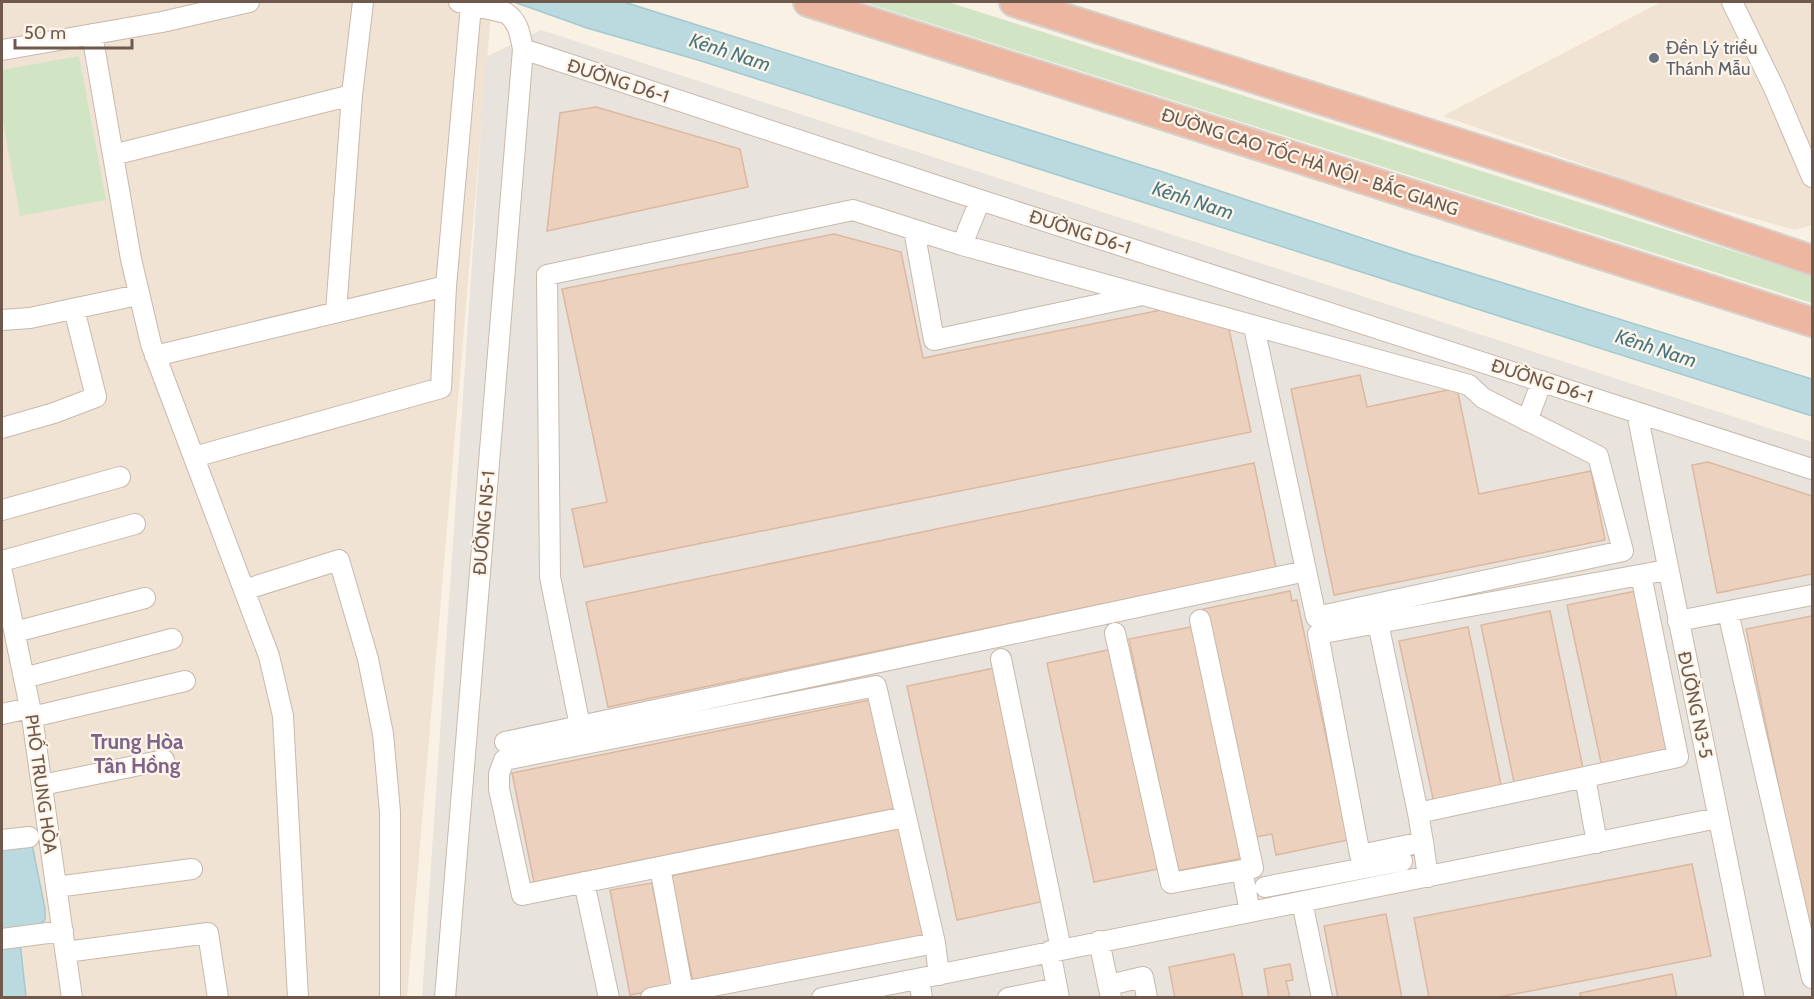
<svg xmlns="http://www.w3.org/2000/svg" width="1814" height="999" font-family="Cabin,sans-serif">
<style>
.residential{fill:#f0e3d3}
.industrial{fill:#e9e3de}
.green{fill:#d1e5c4}
.water{fill:#badae0;stroke:#a2c9d1;stroke-width:1.5}
.building{fill:#ecd1be;stroke:#dcb8a0;stroke-width:1.5}
.lines{fill:none;stroke-linecap:round;stroke-linejoin:round}
.minor-casing{stroke:#c8b9ab;stroke-width:22}
.highway-casing{stroke:#d6d1cd;stroke-width:32}
.minor{stroke:#fff;stroke-width:20}
.highway{stroke:#edb6a1;stroke-width:28}
.worship-dot{fill:#6b7280;stroke:#fdf5e9;stroke-width:2}
.labels{text-anchor:middle;dominant-baseline:central;stroke-width:4.5;stroke-linejoin:round;paint-order:stroke}
.worship-label{font-size:18px;fill:#5b616d;stroke:#fdf5e9;text-anchor:start}
.street-label{font-size:18px;fill:#6e594c;stroke:#fdf5e9}
.water-label{font-size:20px;font-style:italic;fill:#487680;stroke:#fdf5e9}
.quarter-label{font-size:21px;font-weight:bold;fill:#7e648b;stroke:#fdf5e9}
</style>
<rect width="100%" height="100%" fill="#f9f1e3"/>
<!-- residential -->
<path class="residential" d="M2,2H492L407,997L2,998Z
M1661,2H1812V225L1795,230L1674,196L1443,116Z"/>
<!-- industrial -->
<path class="industrial" d="M541,30L1812,442V997L422,998L486,57Z"/>
<!-- green -->
<path class="green" d="M863,2H948L1812,276V303Z
M79,56L106,200L20,216L2,116V70Z"/>
<!-- water -->
<path class="water" d="M514,2H624L1160,171L1413,255L1812,379V416L698,60L587,28Z
M2,833L32,844L45,909V920L20,942L26,997L2,998Z"/>
<!-- building -->
<path class="building" d="M596,107L740,149L748,187L547,231L560,113Z
M834,234L901,252L923,358L1166,309L1229,329L1251,432L584,567L572,509L607,502L562,289Z
M1360,375L1367,407L1457,388L1479,494L1591,471L1605,540L1334,595L1291,389Z
M1708,462L1812,496V574L1717,593L1692,465Z
M1254,463L1276,568L608,707L586,602Z
M1290,591L1292,601L1297,600L1348,840L1276,855L1272,834L1251,838L1203,609Z
M1636,591L1670,752L1602,767L1567,605Z
M1550,611L1584,773L1515,787L1481,625Z
M1812,616V947L1746,629Z
M1196,626L1243,858L1177,871L1129,639Z
M1468,627L1502,789L1434,803L1399,641Z
M1117,648L1163,868L1094,882L1047,663Z
M995,668L1045,901L957,920L907,686Z
M875,699L897,808L534,882L512,773Z
M902,828L925,938L694,986L670,876Z
M1692,864L1711,956L1494,998H1429L1414,918Z
M652,883L672,987L630,995L610,890Z
M1386,914L1402,998H1338L1324,926Z
M1234,954L1243,998H1175L1169,967Z
M1290,964L1293,980L1286,981L1290,998H1269L1264,969Z
M1672,974L1677,998H1581L1580,993Z"/>
<g class="lines">
<!-- minor casing -->
<g class="minor-casing">
<path id="minor" d="M1732,2L1774,88L1812,177
M92,34L131,259L151,344L269,656L283,716L298,998
M523,49L980,200L1812,469
M2,50L162,22L249,2
M113,155L352,95
M914,230L934,340L1138,296
M962,245L980,200
M336,312L352,95L363,2
M2,320L30,318L138,295
M155,356L446,286
M1637,413L1755,998
M1527,421L1542,381
M2,428L54,413L96,397L74,309
M194,457L441,388L446,286L471,5
M2,510L120,477
M2,561L135,524
M2,572L32,717L72,998
M1641,575L1678,757L1418,813L1423,842L1360,855L1318,634L1667,570
M244,590L339,560L368,659L383,734L390,812V998
M1728,612L1812,978
M1678,621L1812,595
M1378,623L1418,813
M15,632L145,598
M1115,633L1171,883L1253,868L1200,620
M1001,659L1061,949
M24,678L172,639
M2,714L30,708
M32,717L185,681
M580,726L550,577L547,275L853,210L962,245L1469,385L1483,398L1598,456L1623,551L1316,617L1254,327
M505,742L1306,571
M1585,777L1597,843
M42,785L164,760
M905,817L522,895L499,789V774L504,760L876,686L935,943L939,975
M2,840L29,837
M1423,842L1428,877
M660,867L683,992
M1242,870L1250,912
M584,882L609,998
M56,887L192,869
M1265,887L1402,861
M1302,902L1322,998
M2,939L63,931
M1099,941L1111,998
M1050,951L1059,998
M66,952L208,933L218,998
M919,979L922,998
M1109,985L1143,977L1147,998
M445,998L523,49C520,35 519,22 506,13L459,2
M651,998L935,943
M822,998L1718,818
M1008,998L1057,988"/>
</g>
<!-- highway casing -->
<g class="highway-casing">
<path id="highway" d="M808,2L1812,322
M1014,2L1615,193L1812,260"/>
</g>
<!-- minor -->
<use href="#minor" class="minor"/>
<!-- highway -->
<use href="#highway" class="highway"/>
</g>
<!-- markers -->
<circle class="worship-dot" cx="1654" cy="58" r="6"/>
<g class="labels">
<!-- worship labels -->
<g class="worship-label">
<text x="1666" y="48">Đền Lý triều<tspan x="1666" dy="21">Thánh Mẫu</tspan></text>
</g>
<!-- street labels -->
<g class="street-label">
<text transform="translate(618 81) rotate(18)">ĐƯỜNG D6-1</text>
<text transform="translate(1310 162) rotate(18)">ĐƯỜNG CAO TỐC HÀ NỘI - BẮC GIANG</text>
<text transform="translate(1080 232) rotate(18)">ĐƯỜNG D6-1</text>
<text transform="translate(1542 381) rotate(18)">ĐƯỜNG D6-1</text>
<text transform="translate(484 523) rotate(-85)">ĐƯỜNG N5-1</text>
<text transform="translate(1695 705) rotate(78)">ĐƯỜNG N3-5</text>
<text transform="translate(41 784) rotate(82)">PHỐ TRUNG HÒA</text>
</g>
<!-- water labels -->
<g class="water-label">
<text transform="translate(730 52) rotate(18)">Kênh Nam</text>
<text transform="translate(1193 200) rotate(18)">Kênh Nam</text>
<text transform="translate(1656 348) rotate(18)">Kênh Nam</text>
</g>
<!-- quarter labels -->
<g class="quarter-label">
<text x="137" y="741">Trung Hòa<tspan x="137" dy="24">Tân Hồng</tspan></text>
</g>
</g>
<!-- border -->
<rect width="1814" height="999" fill="none" stroke="#6e594c" stroke-width="6"/>
<!-- scale -->
<path d="M15 39v9h117v-9" fill="none" stroke="#6e594c" stroke-width="3"/>
<text x="24" y="39" font-size="18" fill="#6e594c" stroke="#fdf5e9" stroke-width="4.5" paint-order="stroke">50 m</text>
</svg>
